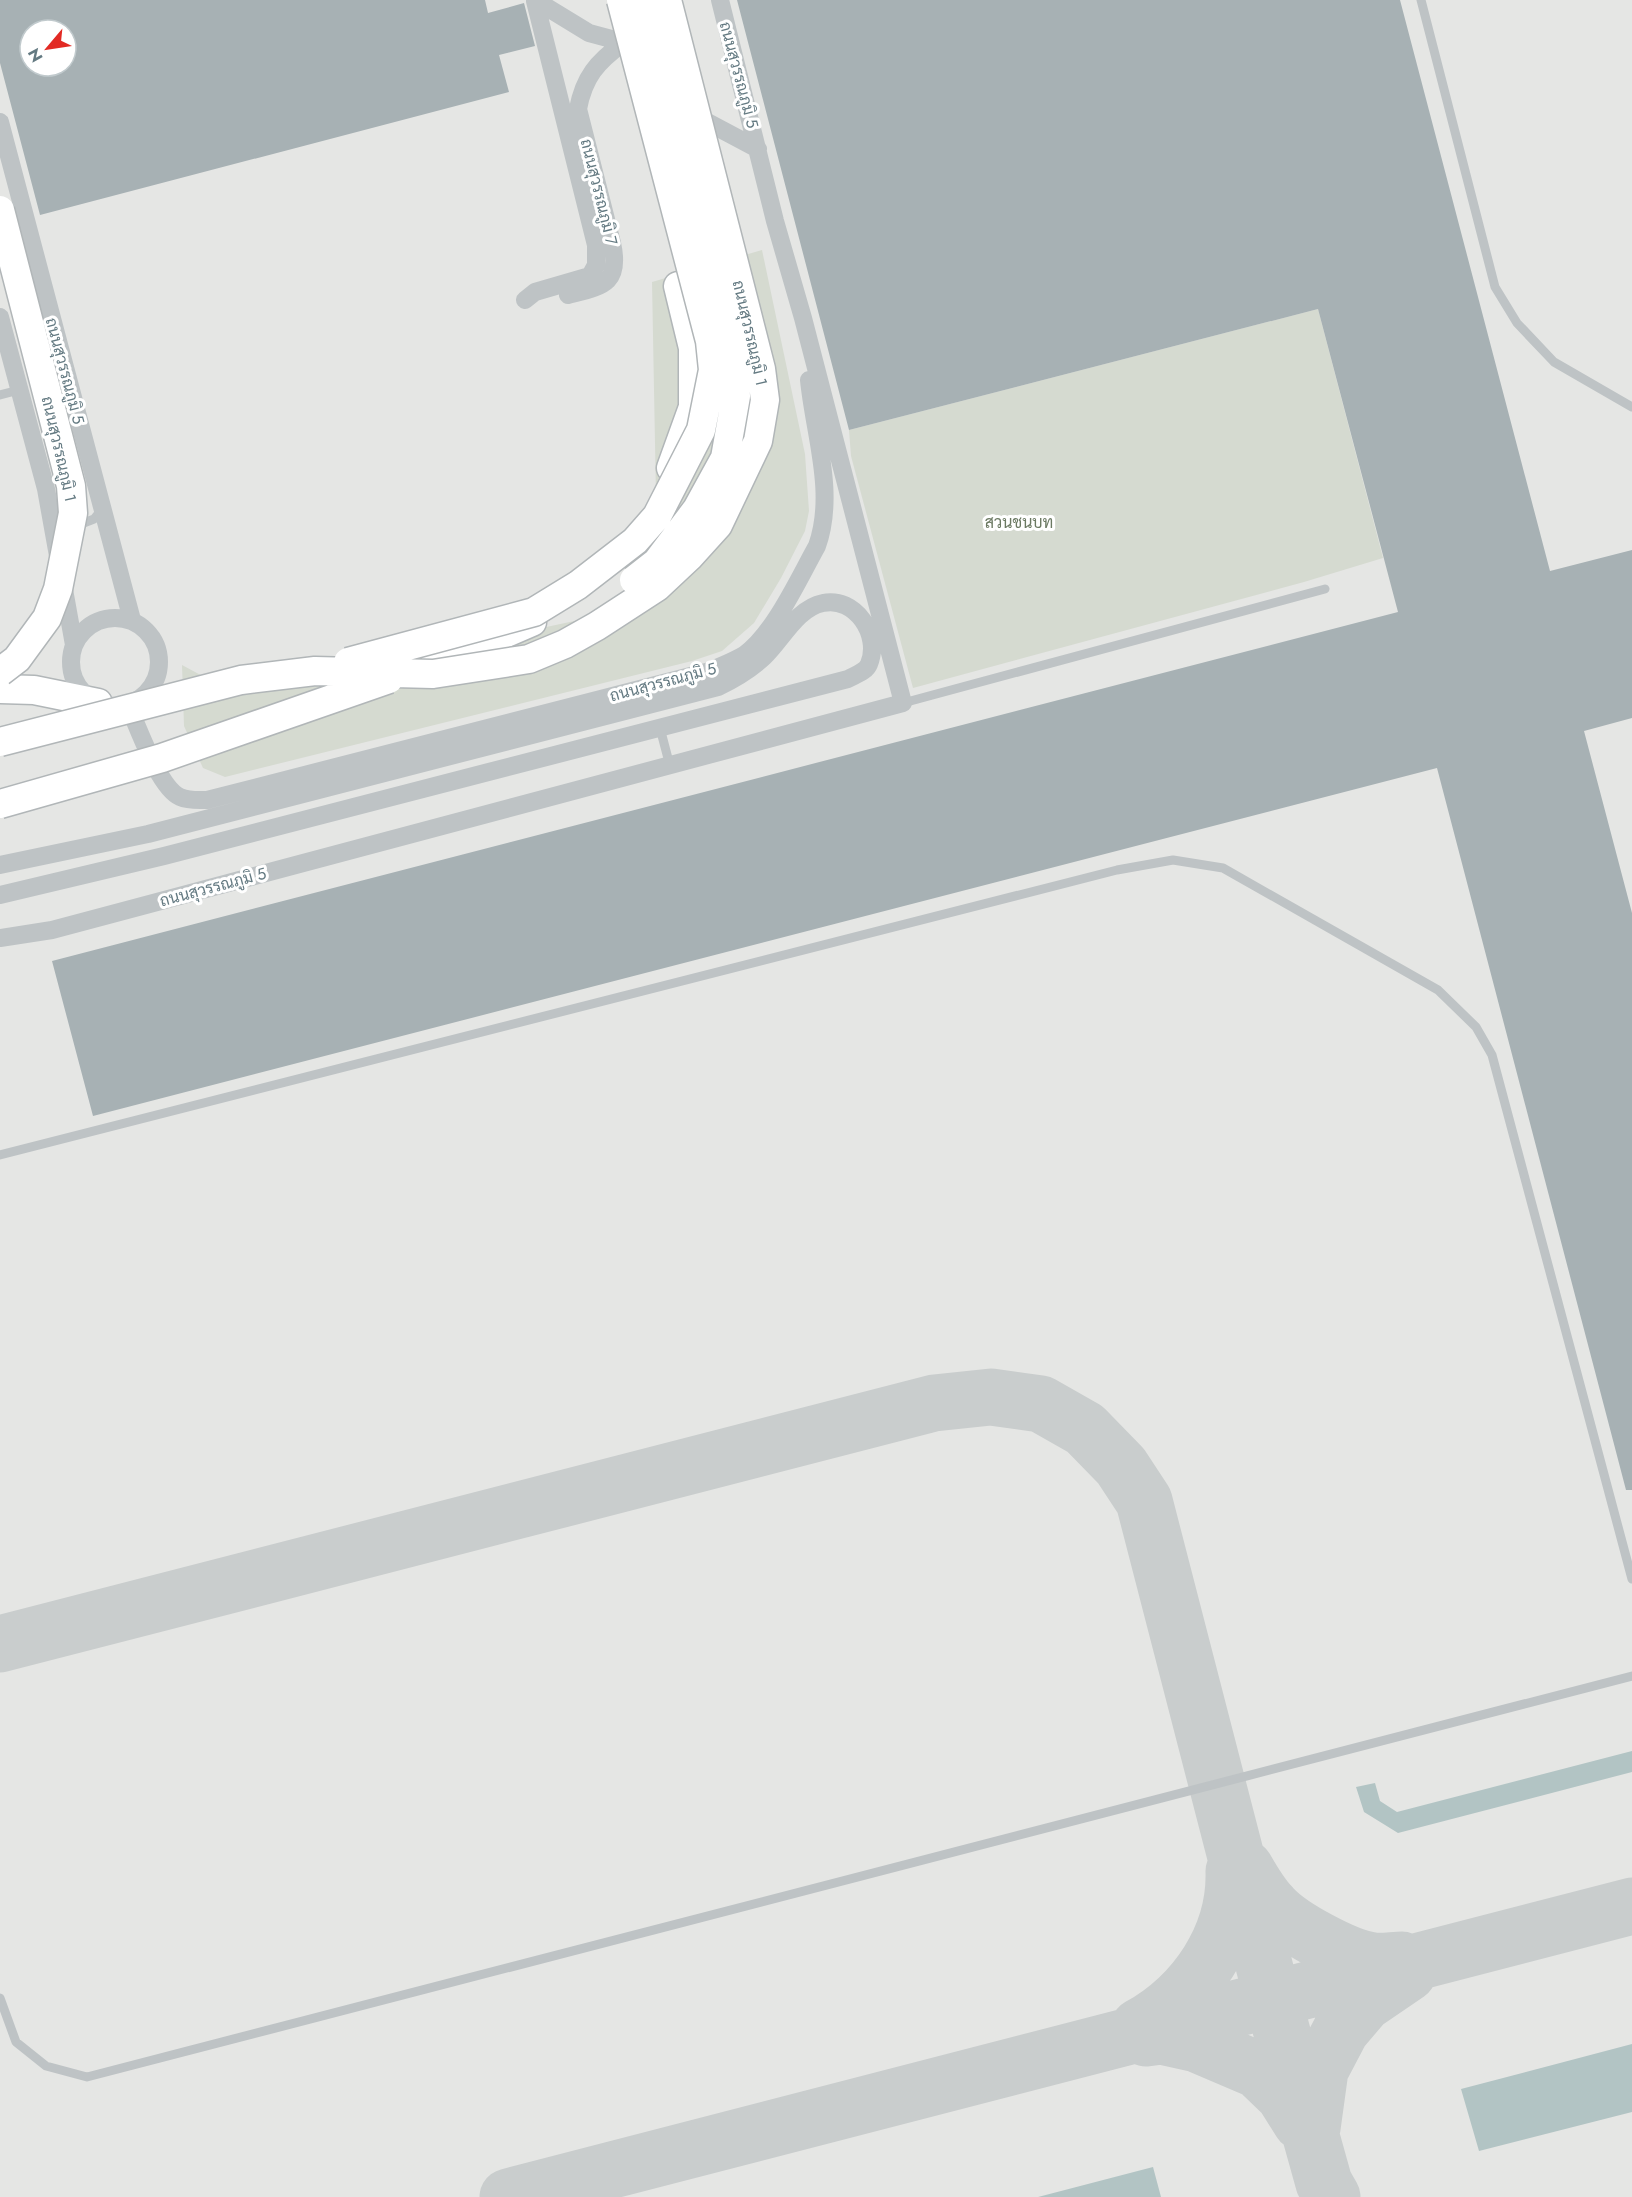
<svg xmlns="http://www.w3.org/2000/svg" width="1632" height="2197" font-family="Jost,Sarabun,sans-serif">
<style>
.built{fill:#e5e6e4;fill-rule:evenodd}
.green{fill:#d5dad0}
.water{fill:#b2c4c4}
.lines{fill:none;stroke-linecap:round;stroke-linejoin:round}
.taxiway{stroke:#c9cdcd;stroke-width:57}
.building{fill:#a7b1b4;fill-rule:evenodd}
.trunk-casing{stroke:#b1b6b8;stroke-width:31}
.service{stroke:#bec3c5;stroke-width:9}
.minor{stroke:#bec3c5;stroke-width:18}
.trunk{stroke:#fff;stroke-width:28}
.trunk-bridge-casing{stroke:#b1b6b8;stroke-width:31;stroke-linecap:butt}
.trunk-bridge{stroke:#fff;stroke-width:28}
.labels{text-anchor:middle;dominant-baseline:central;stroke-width:6;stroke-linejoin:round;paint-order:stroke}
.street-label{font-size:16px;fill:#647a82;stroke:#fff}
.park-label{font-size:16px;fill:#6b7962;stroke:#fff}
</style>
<rect width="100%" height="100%" fill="#f5f4f1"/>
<!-- built -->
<path class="built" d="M0,0H1632V2197H0ZM30,30H66V66H30Z"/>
<!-- green -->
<path class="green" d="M762,250L805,454L809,511L805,531L781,578L754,623L722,651L692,661L225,777L203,768L184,726L182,665L236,694L658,603L652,282Z
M1318,309L1383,558L1304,582L913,688L851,456L849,430Z"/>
<!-- water -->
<path class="water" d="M1632,1751V1772L1398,1833L1364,1812L1356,1787L1375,1783L1380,1801L1397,1812Z
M1632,2044V2112L1479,2151L1461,2089Z
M1153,2167L1161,2197H1038Z"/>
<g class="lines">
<!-- taxiway -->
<path class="taxiway" d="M0,1644L934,1403L991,1397L1041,1404L1085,1429L1121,1466L1144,1501L1273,2000L1324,2183L1332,2197
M1245,1868C1253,1882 1261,1896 1272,1907C1290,1927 1347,1958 1374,1961C1383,1962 1394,1960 1402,1960
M1139,2027C1195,1996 1236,1937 1234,1871
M1146,2038L1161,2036L1197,2044L1258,2070L1284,2095L1301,2122
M1312,2128L1320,2070L1341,2030L1364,2003L1408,1973
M508,2197L1632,1906"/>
</g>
<!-- building -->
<path class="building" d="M0,0H485L488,13L524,3L535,46L499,55L509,92L40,215L0,63ZM30,30H66V66H30Z
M737,0H1400L1550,571L1632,550V718L1584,731L1632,913V1490H1626L1437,768L93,1116L52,961L1398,612L1318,309L849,430Z"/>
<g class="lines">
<!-- trunk casing -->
<g class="trunk-casing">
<path id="trunk" d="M671,468L693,407V348L678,286
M434,664L532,622
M0,689L34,690L98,703"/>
</g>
<!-- service -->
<path class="service" d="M1421,0L1495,287L1517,323L1554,362L1632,407
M0,395L19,390
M76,526L94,519L103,508
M903,703L1325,589
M660,728L670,766
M0,1155L1117,870L1173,860L1223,868L1438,990L1476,1027L1492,1055L1632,1579
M0,1998L16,2042L46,2066L87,2077L1632,1676"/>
<!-- minor -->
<path class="minor" d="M535,0L589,33L630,44
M694,115L758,149
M0,122L132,620
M568,295C603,286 621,284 612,243L578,109C584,77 597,62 623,43
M525,300L535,292L590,276L596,265V245L535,1
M0,317L46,489L74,645
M71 662a44 44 0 1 1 88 0a44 44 0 1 1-88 0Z
M128,705C138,727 159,788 180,797C189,801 198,800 207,800L710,671C721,666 734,661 744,655C774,634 799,578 817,546C836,493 814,433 809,380
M0,865L148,834L718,687C735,679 750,670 764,657C782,640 797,608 823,603C855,596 881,635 869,664C866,672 855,675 848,679L164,856L0,895
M0,938L52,930L903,703L803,318L775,221L720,0"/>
<!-- trunk -->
<use href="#trunk" class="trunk"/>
<!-- trunk-bridge casing -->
<g class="trunk-bridge-casing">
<path id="trunk-bridge" d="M0,210L71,486L73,513L58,589L47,618L17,659L0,672
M634,580L657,562L697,509L725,458L736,396L734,351L642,0
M348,662L534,612L578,585L635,541L657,516L701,430L713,370L710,341L621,0
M0,742L241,680L315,671L433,674L529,659L565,644L597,626L657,587L689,557L718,525L758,441L765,400L761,369L667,0
M0,804L162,758L389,679"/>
</g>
<!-- trunk-bridge -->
<use href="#trunk-bridge" class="trunk-bridge"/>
</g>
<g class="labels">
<!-- street labels -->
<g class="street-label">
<text transform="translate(739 75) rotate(75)">ถนนสุวรรณภูมิ 5</text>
<text transform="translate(599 192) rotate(76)">ถนนสุวรรณภูมิ 7</text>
<text transform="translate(750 333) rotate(77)">ถนนสุวรรณภูมิ 1</text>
<text transform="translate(65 371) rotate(75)">ถนนสุวรรณภูมิ 5</text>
<text transform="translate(59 449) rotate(77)">ถนนสุวรรณภูมิ 1</text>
<text transform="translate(663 682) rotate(-15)">ถนนสุวรรณภูมิ 5</text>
<text transform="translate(213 887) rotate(-15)">ถนนสุวรรณภูมิ 5</text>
</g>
<!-- park labels -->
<g class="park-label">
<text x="1019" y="522">สวนชนบท</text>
</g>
</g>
<!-- north arrow -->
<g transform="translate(48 48) rotate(241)"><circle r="28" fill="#ffffff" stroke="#c1cacd" stroke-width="1.5"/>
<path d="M0-4.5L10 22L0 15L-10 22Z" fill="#e22a24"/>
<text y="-9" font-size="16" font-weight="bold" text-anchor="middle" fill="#647a82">N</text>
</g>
</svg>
